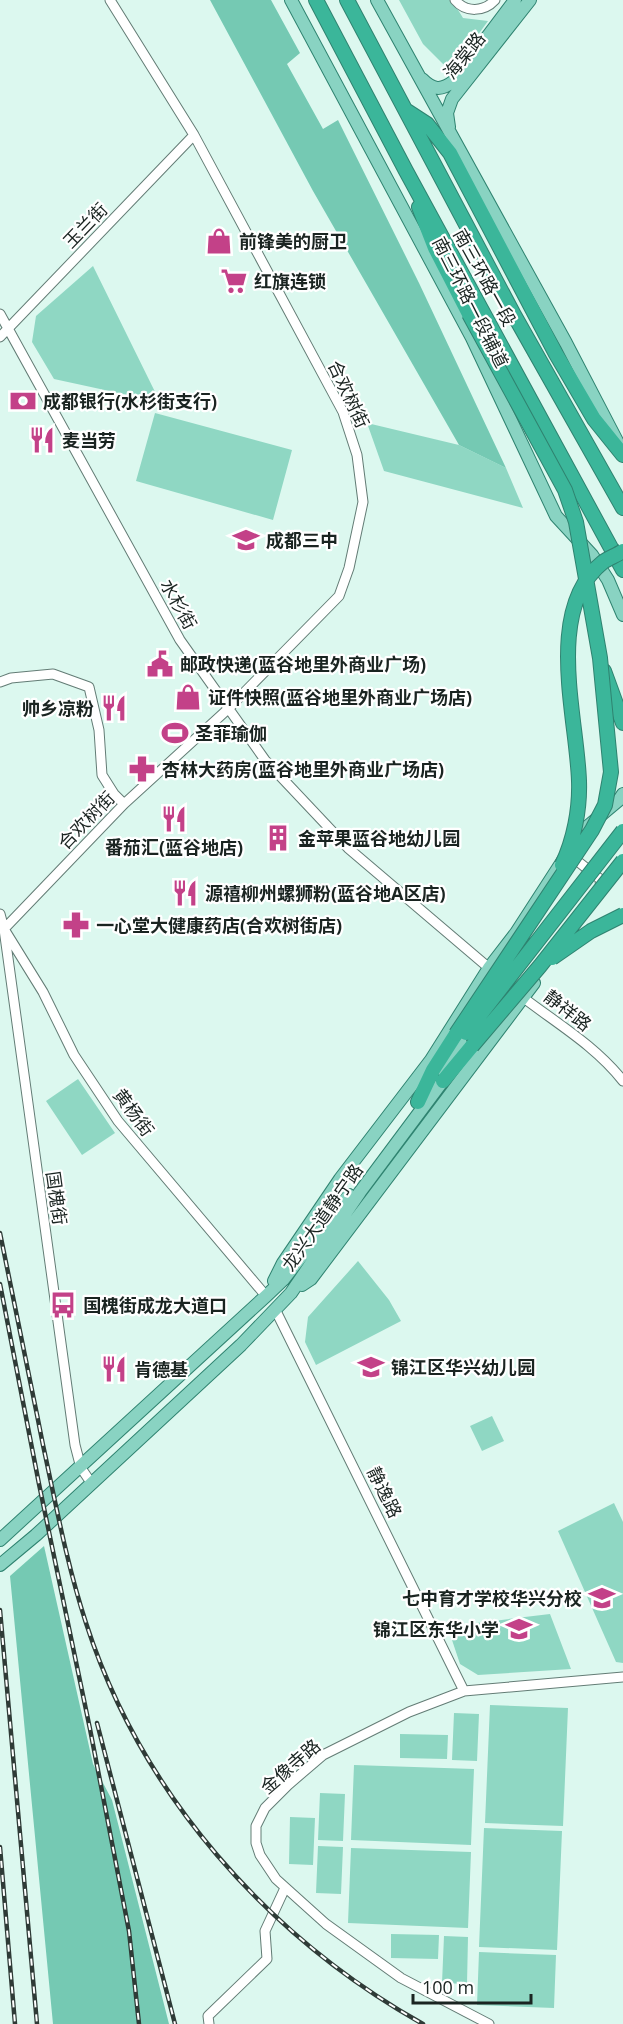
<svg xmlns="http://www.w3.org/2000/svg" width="623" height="2024" font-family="'Open Sans','Noto Sans SC',sans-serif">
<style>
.green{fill:#8fd7c3}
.forest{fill:#75c9b3}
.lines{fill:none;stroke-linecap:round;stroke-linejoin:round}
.minor-casing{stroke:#637c75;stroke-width:11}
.major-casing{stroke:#2f8370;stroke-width:14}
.highway-casing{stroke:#2f8370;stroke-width:16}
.minor{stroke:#fff;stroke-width:9}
.major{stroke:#89d3c2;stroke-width:12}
.highway{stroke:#3bb69a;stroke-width:14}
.rail-casing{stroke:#2f3b37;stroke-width:4.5}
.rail{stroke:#fff;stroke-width:2;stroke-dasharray:7;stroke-linecap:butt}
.highway-bridge-casing{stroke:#2f8370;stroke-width:16;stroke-linecap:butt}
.highway-bridge{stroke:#3bb69a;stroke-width:14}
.labels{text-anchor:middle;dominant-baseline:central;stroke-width:4.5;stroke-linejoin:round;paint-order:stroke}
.street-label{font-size:18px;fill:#1a2421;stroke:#fff}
.poi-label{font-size:18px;font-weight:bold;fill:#1a2421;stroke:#fff;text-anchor:start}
</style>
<rect width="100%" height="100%" fill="#dcf8ef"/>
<!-- green -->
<path class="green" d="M399,0H452L463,18L488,21L451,72L423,44Z
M93,266L160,402L54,379L32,342L36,316Z
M155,413L292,450L273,520L136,481Z
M367,423L459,445L506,468L523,508L384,471Z
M78,1079L115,1133L82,1155L46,1101Z
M358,1261L389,1300L401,1321L316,1365L305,1342L308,1317Z
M492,1416L504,1441L482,1451L470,1426Z
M614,1503L623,1522V1663L616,1662L558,1531Z
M550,1614L571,1669L478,1675L460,1664L452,1640L468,1624Z
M490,1705L568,1708L563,1826L485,1823Z
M454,1713L479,1714L477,1761L452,1760Z
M400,1734L448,1735L447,1759L400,1758Z
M354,1765L474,1769L471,1845L351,1840Z
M320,1793L345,1794L343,1841L318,1840Z
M290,1817L315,1818L313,1865L289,1864Z
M484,1828L562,1831L557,1950L479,1947Z
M318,1846L343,1847L341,1894L316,1893Z
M351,1848L471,1852L468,1928L348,1923Z
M391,1934L439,1935L438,1959L391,1958Z
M444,1936L468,1937L467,1984L442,1983Z
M479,1952L556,1955L554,2008L477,2005Z"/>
<!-- forest -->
<path class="forest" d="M210,0H271L300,53L287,64L323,129L338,120L419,283L506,468L459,445L313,191Z
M44,1546L93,1764L112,1800L169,2024H53L10,1576Z"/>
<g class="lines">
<!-- minor casing -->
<g class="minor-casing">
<path id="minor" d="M110,0L194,135L343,412L357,455L363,502L349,568L339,596L228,709L124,804L4,929L43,992L74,1055L118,1121L266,1296
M455,0C466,13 484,12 495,0
M0,314L180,640L265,760L348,848L489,968C530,1010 586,1034 623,1081
M0,337L194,135
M0,682L11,678L53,674L89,687L99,730L102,775L114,794L124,804
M571,856L600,879L601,891
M0,914L4,929L75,1445L81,1468L92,1484
M275,1309L464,1691
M209,2024L208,2016L267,1959L265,1931L285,1888
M489,2024L401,1978L326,1924L276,1879L260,1855L256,1843V1826L265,1808L288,1785L323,1755L409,1712L464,1691L623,1677"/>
</g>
<!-- major casing -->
<g class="major-casing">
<path id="major" d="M291,0L472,338L556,516L592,555L608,580L623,615
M377,0L566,343L618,443
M422,79C433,90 441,91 454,81L515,0
M449,127L447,113L452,99L530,0
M441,1069L462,1039
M274,1281L283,1263L340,1179L431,1060L489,968L516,933L582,831L619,800L623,794
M302,1285L311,1279L534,983
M0,1540L266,1296L283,1280L349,1195
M0,1565L36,1535L241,1345L291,1293L360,1192L448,1074"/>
</g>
<!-- highway casing -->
<g class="highway-casing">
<path id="highway" d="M316,0L406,171L623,570
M347,0L514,315L623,508
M407,111L427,124L450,153L556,354L594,419L623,455
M419,207L435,248L469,314
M604,671L623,723
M443,1081L472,1046
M418,1102L433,1070L456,1034"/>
</g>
<!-- minor -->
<use href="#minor" class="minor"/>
<!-- major -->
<use href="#major" class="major"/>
<!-- highway -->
<use href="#highway" class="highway"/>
<!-- rail casing -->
<g class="rail-casing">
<path id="rail" d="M0,1233C14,1303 29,1374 43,1445C56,1505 67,1565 86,1623C141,1794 268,1937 423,2024
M0,1284L39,1484L90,1729L129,1931L139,2024
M0,1610L37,2024
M97,1723L175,2024
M0,1847L15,2024"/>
</g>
<!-- rail -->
<use href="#rail" class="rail"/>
<!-- highway-bridge casing -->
<g class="highway-bridge-casing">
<path id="highway-bridge" d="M562,865C574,840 580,809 579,781C577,717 544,609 603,562C609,558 617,555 623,551
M552,958L591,931L623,915
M466,1033L623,831
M456,1034L592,830L605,805L611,772L600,658L576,522L565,490L469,314
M472,1046L540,966L623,861"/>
</g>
<!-- highway-bridge -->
<use href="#highway-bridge" class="highway-bridge"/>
</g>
<!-- icons -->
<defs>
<g id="shop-bare" transform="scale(2.07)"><path d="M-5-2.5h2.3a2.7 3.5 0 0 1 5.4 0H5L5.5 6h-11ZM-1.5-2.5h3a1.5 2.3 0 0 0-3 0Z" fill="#c34188" stroke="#fff" stroke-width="2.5" paint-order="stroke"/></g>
<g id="supermarket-bare" transform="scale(2.07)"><path d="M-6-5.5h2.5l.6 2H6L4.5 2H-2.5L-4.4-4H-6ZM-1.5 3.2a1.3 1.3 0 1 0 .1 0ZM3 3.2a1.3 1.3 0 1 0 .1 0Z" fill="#c34188" stroke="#fff" stroke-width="2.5" paint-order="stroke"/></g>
<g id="bank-bare" transform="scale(2.07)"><path d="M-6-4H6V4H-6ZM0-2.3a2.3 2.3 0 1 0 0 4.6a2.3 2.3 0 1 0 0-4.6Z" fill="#c34188" stroke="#fff" stroke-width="2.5" paint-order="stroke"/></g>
<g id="restaurant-bare" transform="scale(2.07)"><path d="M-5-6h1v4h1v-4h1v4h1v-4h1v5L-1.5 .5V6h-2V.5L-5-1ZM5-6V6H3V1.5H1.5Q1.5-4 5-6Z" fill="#c34188" stroke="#fff" stroke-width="2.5" paint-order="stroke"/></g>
<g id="school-bare" transform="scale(2.07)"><path d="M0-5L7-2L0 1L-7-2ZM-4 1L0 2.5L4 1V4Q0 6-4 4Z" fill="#c34188" stroke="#fff" stroke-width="2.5" paint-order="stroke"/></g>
<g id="civic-bare" transform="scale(2.07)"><path d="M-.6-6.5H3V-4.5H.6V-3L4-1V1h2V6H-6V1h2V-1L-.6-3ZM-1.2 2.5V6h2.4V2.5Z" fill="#c34188" stroke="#fff" stroke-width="2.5" paint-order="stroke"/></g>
<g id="stadium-bare" transform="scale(2.07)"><path d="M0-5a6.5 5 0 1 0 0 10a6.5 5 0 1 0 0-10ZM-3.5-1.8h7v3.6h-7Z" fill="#c34188" stroke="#fff" stroke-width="2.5" paint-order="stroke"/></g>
<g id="pharmacy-bare" transform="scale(2.07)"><path d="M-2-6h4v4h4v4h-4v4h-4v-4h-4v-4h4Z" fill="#c34188" stroke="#fff" stroke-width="2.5" paint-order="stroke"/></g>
<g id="building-bare" transform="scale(2.07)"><path d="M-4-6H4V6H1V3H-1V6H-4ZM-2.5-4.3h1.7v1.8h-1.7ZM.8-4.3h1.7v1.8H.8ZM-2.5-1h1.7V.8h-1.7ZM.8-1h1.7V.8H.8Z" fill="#c34188" stroke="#fff" stroke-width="2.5" paint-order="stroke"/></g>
<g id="bus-bare" transform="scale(2.07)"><path d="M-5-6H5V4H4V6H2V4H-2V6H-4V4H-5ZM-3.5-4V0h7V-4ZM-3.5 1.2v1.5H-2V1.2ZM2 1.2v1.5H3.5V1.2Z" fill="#c34188" stroke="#fff" stroke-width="2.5" paint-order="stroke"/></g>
</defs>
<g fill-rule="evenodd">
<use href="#shop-bare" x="219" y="241"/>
<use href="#supermarket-bare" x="234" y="281"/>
<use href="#bank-bare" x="23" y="401"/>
<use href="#restaurant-bare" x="42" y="440"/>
<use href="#school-bare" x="246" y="540"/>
<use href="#civic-bare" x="160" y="664"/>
<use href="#shop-bare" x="188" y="697"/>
<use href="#restaurant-bare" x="114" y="708"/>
<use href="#stadium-bare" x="175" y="733"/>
<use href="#pharmacy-bare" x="142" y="769"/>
<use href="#restaurant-bare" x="174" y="819"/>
<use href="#building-bare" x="278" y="838"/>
<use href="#restaurant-bare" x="185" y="893"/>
<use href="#pharmacy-bare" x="76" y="925"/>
<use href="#bus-bare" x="63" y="1305"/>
<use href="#school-bare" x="371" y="1367"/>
<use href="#restaurant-bare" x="114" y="1369"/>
<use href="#school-bare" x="602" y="1598"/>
<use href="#school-bare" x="519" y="1629"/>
</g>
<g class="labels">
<!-- street labels -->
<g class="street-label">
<text transform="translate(464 55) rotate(-51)">海棠路</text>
<text transform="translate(85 225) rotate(-46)">玉兰街</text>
<text transform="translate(485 277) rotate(61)">南三环路一段</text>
<text transform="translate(471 302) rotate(63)">南三环路一段辅道</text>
<text transform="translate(349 394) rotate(65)">合欢树街</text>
<text transform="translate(179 604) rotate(61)">水杉街</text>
<text transform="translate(86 820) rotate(-46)">合欢树街</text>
<text transform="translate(568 1010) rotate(38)">静祥路</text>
<text transform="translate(134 1112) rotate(53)">黄杨街</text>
<text transform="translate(57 1198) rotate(82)">国槐街</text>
<text transform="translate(322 1217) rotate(-55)">龙兴大道静宁路</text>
<text transform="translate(385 1492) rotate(64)">静逸路</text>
<text transform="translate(290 1766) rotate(-41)">金像寺路</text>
</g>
<!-- poi labels -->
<g class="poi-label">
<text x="239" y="241">前锋美的厨卫</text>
<text x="254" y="281">红旗连锁</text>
<text x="43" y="401">成都银行(水杉街支行)</text>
<text x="62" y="440">麦当劳</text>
<text x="266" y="540">成都三中</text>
<text x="180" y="664">邮政快递(蓝谷地里外商业广场)</text>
<text x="208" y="697">证件快照(蓝谷地里外商业广场店)</text>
<text x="94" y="708" text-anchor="end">帅乡凉粉</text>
<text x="195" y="733">圣菲瑜伽</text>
<text x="162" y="769">杏林大药房(蓝谷地里外商业广场店)</text>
<text x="298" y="838">金苹果蓝谷地幼儿园</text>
<text x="174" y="847" text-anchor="middle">番茄汇(蓝谷地店)</text>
<text x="205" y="893">源禧柳州螺狮粉(蓝谷地A区店)</text>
<text x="96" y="925">一心堂大健康药店(合欢树街店)</text>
<text x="83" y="1305">国槐街成龙大道口</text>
<text x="391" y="1367">锦江区华兴幼儿园</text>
<text x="134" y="1369">肯德基</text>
<text x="582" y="1598" text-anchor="end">七中育才学校华兴分校</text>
<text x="499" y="1629" text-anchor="end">锦江区东华小学</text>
</g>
</g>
<!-- scale -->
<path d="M413 1994v9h118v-9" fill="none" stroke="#1a2421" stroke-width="3"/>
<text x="422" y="1994" font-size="18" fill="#1a2421" stroke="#ffffff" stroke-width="4.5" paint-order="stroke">100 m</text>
</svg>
